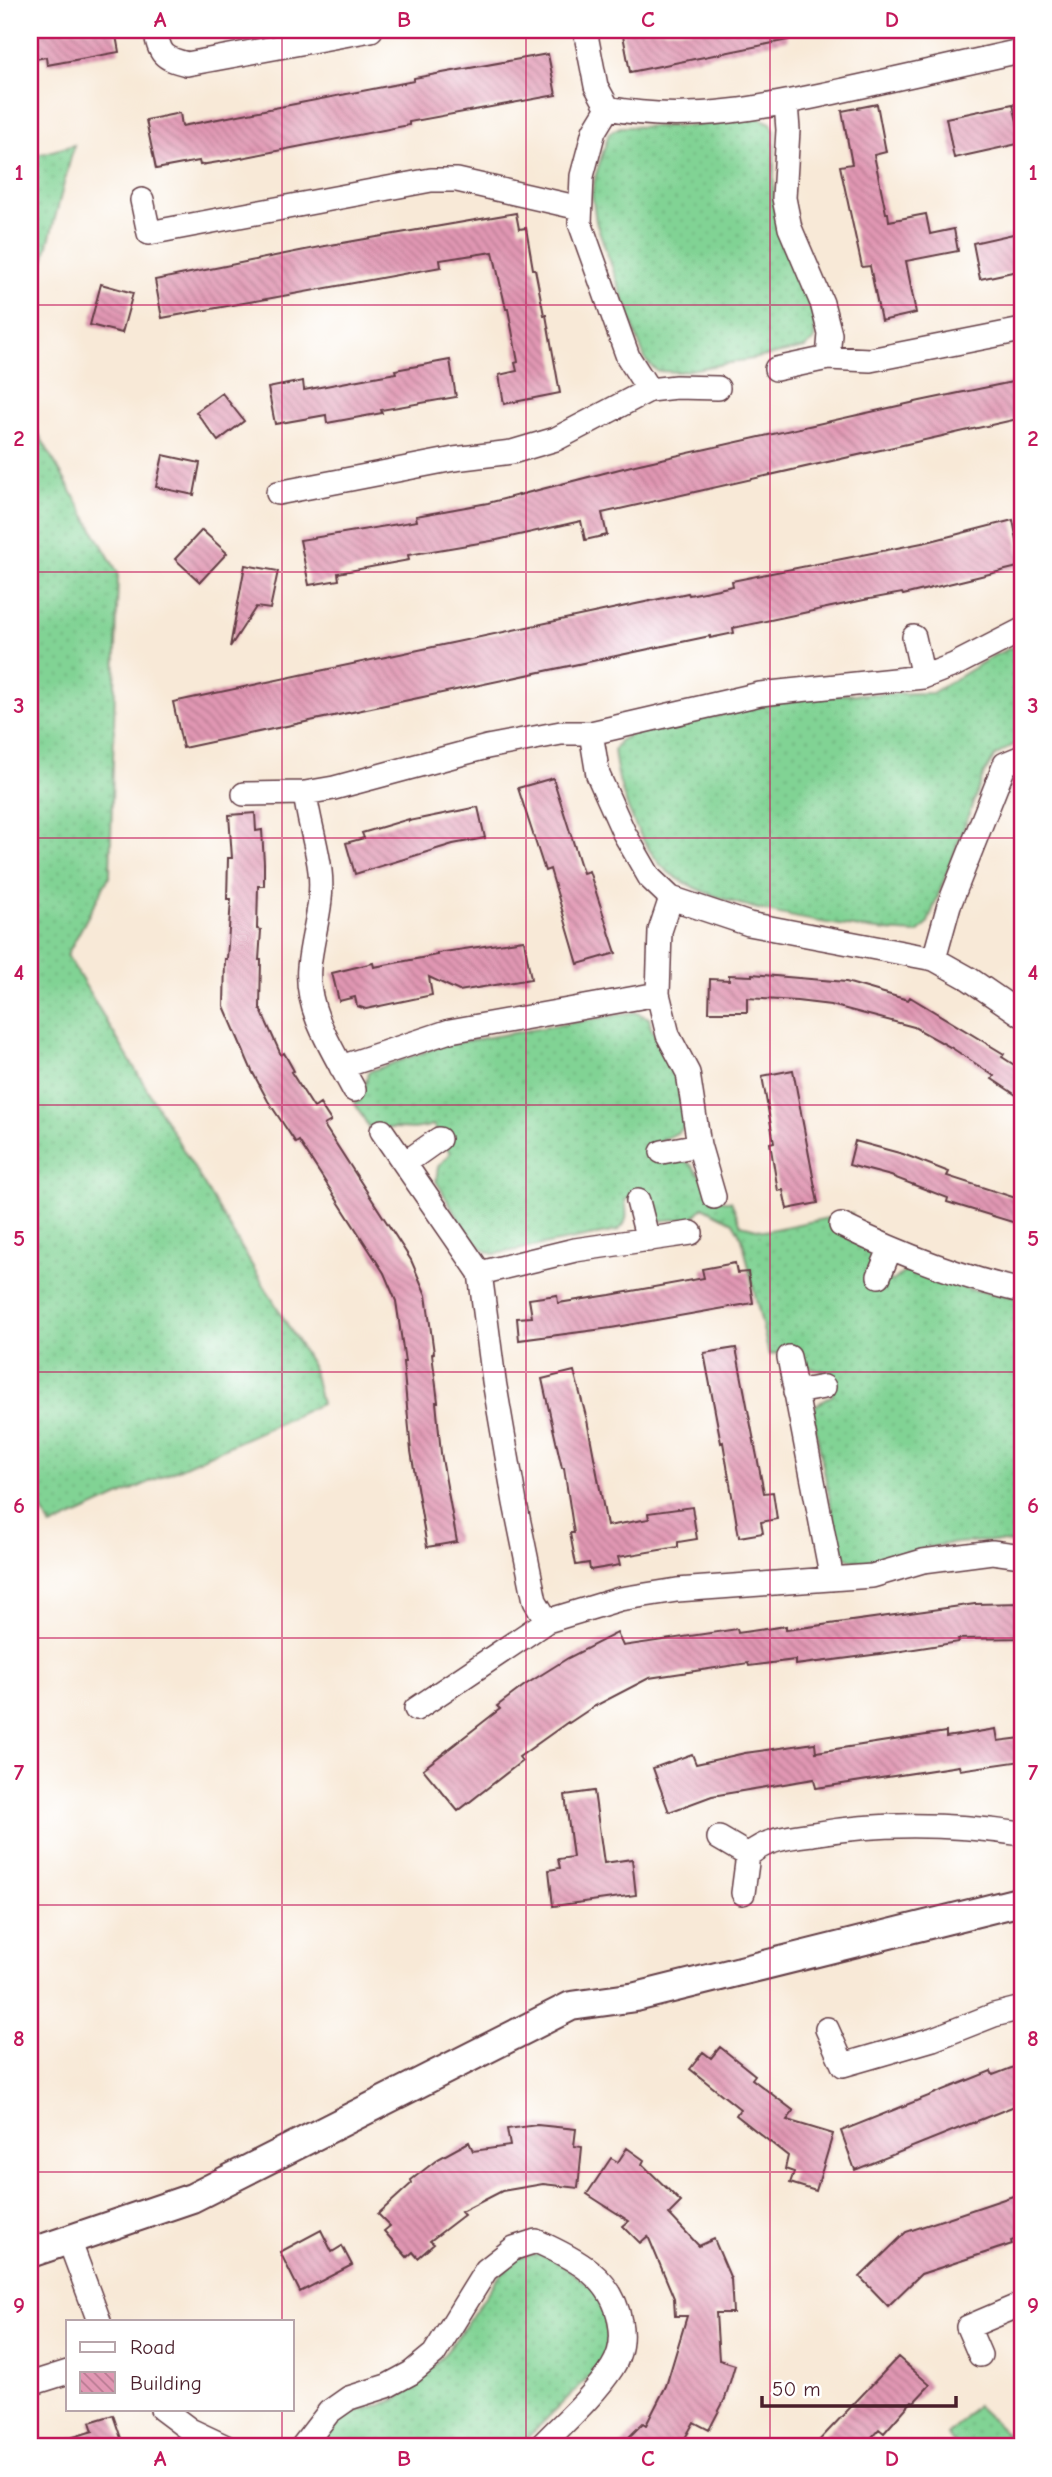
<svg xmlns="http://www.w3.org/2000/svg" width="1052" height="2477" font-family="'Comic Neue',sans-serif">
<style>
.grass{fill:url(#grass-dots);stroke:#667960;stroke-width:2}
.building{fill:url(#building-back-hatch)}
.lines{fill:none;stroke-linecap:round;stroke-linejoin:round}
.minor-casing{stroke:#643d45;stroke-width:26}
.tertiary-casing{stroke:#643d45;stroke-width:32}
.minor{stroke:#fff;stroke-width:23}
.tertiary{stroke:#fff;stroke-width:28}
.grid{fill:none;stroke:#c2185b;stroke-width:2;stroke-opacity:0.55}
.neatline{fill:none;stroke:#c2185b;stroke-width:2.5}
.grid-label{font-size:23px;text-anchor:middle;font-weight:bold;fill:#c2185b}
</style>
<defs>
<pattern id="grass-dots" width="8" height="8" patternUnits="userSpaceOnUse" patternTransform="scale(1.75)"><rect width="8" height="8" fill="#81d394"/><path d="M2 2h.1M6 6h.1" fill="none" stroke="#71b580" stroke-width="1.8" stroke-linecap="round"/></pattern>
<pattern id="building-back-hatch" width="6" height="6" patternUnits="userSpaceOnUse" patternTransform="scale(1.75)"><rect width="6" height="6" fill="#e197b3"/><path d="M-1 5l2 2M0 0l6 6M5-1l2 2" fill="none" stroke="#b87b92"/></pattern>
</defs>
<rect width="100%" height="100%" fill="#fff"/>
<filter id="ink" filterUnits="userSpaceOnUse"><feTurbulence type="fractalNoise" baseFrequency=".0143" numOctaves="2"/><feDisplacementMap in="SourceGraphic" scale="14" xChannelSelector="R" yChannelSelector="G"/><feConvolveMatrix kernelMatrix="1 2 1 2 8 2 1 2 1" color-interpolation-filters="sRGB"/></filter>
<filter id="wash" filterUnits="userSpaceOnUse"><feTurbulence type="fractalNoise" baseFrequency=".00686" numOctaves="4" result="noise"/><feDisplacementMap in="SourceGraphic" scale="28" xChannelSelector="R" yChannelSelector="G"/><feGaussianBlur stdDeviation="1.57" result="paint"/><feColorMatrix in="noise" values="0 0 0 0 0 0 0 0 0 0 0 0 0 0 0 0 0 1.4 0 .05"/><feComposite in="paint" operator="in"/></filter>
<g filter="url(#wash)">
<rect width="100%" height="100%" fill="#f8e9d7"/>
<!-- grass -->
<path class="grass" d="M759,118L771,123L775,131L773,203L788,255L809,298L815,322L814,340L805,348L757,358L679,372L657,371L646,361L639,343L596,222L592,194L596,174L609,133L620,127L693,126Z
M74,145L30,314V157Z
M30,419L118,573L110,875L67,955L312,1366L321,1404L51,1527L30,1484Z
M1022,643V740L995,756L984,774L927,925L917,933C858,931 697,908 659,863C634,832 618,790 614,750L619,741L631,734L815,695L932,693L995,655Z
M634,1012L649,1018L651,1028L677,1073L687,1123C680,1134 672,1135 661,1140L665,1161L679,1160L689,1163L723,1201H731L741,1225L765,1231L852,1213L844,1234L872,1251L874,1261L870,1274L893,1281L903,1273L915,1269L968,1289L1022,1298V1544C994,1540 963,1541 935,1546C909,1551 882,1565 855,1561C846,1559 843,1554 839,1547L813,1414L816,1405L833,1395L827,1372C811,1370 803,1365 798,1349L769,1355L742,1238L733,1222L703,1207L693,1218L655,1221L649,1212L645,1195L625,1199C627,1212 629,1224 617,1231L495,1254C472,1251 449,1201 436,1181L438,1167L450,1153L433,1125C407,1134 395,1123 371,1131L354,1102L363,1095L368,1072L444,1045Z
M535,2254L553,2258L596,2291L609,2319L608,2344L600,2366L518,2447H317L320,2440L345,2415L396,2400L423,2379L453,2344L498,2277L518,2258Z
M976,2405L1020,2447H957L947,2435Z"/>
<g id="blocks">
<!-- building -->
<path class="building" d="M30,30H115L119,52L47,65L46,57L30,60Z
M622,30H787L788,40L630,72Z
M548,54L556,95L409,122V125L231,160L200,165L199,161L156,169L146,120L180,113L182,126L414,81V78Z
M877,104L886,152L874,155L886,213H888L889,221L926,214L930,234L954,229L958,251L906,261L916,313L881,321L870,266L862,267L840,166L852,164L842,111Z
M1013,104L1022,143L954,158L946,118Z
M516,213L519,229L526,228L533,269H535L544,315H546L560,393L504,404L499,375L517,371L515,363L518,362L508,309H506L493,252L440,260L441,267L162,318L155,280L325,246Z
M1022,232V270L980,279L973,243Z
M101,284L133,293L122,333L90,325Z
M450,360L456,397L381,410L382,413L327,423L326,415L275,424L268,388L303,381L304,390L396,373L395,370Z
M1022,380V418L602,513L607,535L585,540L581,521L497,540L408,555L409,560L338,573L339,580L309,585L300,540L417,521L416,516L488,503L635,465L920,401Z
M222,393L244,421L218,441L196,412Z
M163,455L200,463L194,495L156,487Z
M1013,520L1022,566L903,595L902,593L864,600L733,628L734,633L710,638V636L183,748L173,702L688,593L689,595L733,586L732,581L927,542Z
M202,530L227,553L200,582L175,559Z
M245,565L278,571L270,609L256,607L230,647Z
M553,778L583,873L589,871L616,953L578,964L550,869L545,871L518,788Z
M478,807L485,838L453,844L355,874L346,843L364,838L362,833L409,819V821Z
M255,813L256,831L262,830L264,863V886H258L257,929L261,930L259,960H261L260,1008L281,1055L284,1053L294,1071L291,1072L314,1108L320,1104L331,1121L324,1125L411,1260L426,1295L434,1353L432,1354L438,1402H436L441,1453L457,1542L427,1547L411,1451L403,1362H405L396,1301L384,1273L299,1141L296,1143L268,1101L252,1071L224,1006L225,959H227L231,899H227L228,858H232L229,815Z
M524,940L531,979L459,991L429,977L432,995L366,1009L357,1006L355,997L339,1001L332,973L373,963L374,967L437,955V953Z
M752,974L846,982L908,1000L910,997L1004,1054L1002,1057L1022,1070V1099L992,1079L994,1076L952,1048L914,1027L831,1005L797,1001L747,998V1012H709L710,979L729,980V975L752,976Z
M793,1070L818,1203L787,1209L783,1190L778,1191L770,1143L774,1142L762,1076Z
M855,1141L903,1154L949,1172L947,1176L1022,1200V1225L947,1202L948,1198L891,1176L849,1165Z
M735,1263L737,1273L748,1272L753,1303L611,1328L519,1340L517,1318L532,1317L529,1299L557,1295L558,1303L610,1295L704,1278L702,1269Z
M736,1348L764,1493L773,1492L777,1519L761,1522L763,1533L739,1537L723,1442L721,1443L704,1353Z
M574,1371L587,1420L607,1526L649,1519L648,1513L692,1507L697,1539L678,1542V1547L618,1557L620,1565L590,1570L589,1563L576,1565L570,1533H574L564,1468H562L542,1379Z
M1022,1603V1638L958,1639L959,1642L895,1652L795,1665V1660L749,1666L748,1663L649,1678L593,1707L569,1723L568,1722L519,1757L522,1761L458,1811L423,1769L500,1709L497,1706L525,1685L568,1658L617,1633L623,1646L737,1629L738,1633L786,1626V1630L975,1604Z
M996,1729L998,1741L1022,1738V1761L960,1770L959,1766L816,1788L814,1779L712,1796L669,1812L653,1768L692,1754L696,1764L745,1753L815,1743L816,1752L946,1732V1737Z
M594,1791L604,1863L632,1859L636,1895L553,1906L549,1870L560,1868L558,1859L573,1857L565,1795Z
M720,2047L755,2075L752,2079L794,2111L787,2120L833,2134L816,2191L790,2183L794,2172L785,2169L788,2156L736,2115L740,2109L690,2069L703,2052L711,2058Z
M1022,2064V2103L855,2170L841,2131L991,2071L993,2075Z
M537,2125L576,2129L574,2146L582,2147L578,2188L543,2184L502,2191L461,2212L464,2215L430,2241L434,2244L418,2258L413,2252L407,2257L384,2231L390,2226L378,2214L412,2183L411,2180L438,2159L469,2142L473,2151L510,2146L507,2129Z
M627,2148L644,2160L642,2164L681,2202L669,2214L699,2246L714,2239L731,2279L733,2313H716L719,2360L735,2365L725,2399L709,2430L694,2422L680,2447H619L643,2423L646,2425L666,2386L687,2316H675L674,2298L648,2236L640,2243L623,2226L629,2221L587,2194L611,2158L618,2162Z
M1022,2193V2237L1011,2241L1012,2244L921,2274L888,2306L860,2277L906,2232Z
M321,2230L332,2252L342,2246L352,2265L300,2292L280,2252Z
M898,2357L930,2385L914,2402L912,2401L884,2433L879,2429L863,2447H813Z
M113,2415L124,2447H58L57,2442L93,2431L90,2422Z"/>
</g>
</g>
<g filter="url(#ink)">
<use href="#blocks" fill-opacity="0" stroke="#643d45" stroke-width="2"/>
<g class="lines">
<!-- minor casing -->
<g class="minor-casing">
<path id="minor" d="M155,30C160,54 162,58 187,64L371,30
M585,30L596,86L608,108L594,131L582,176L580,223L628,357L649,390L676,387L718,388
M786,103L788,130L784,198L790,228L822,303L830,334L828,358
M608,108C691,125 777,105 858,87C912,75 966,63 1020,51
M142,200L149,233L431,180H457L580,208
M776,369L828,358L870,360L1022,330
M278,493L454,459L512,452L556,439L649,390
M914,637L923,677
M591,733L598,775L624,833L650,878L671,898L749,924L934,959L968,978L1022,1015
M305,793C308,819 317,845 320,871C324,903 312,935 309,967C305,1011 334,1052 354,1090
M244,794L305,793L334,788L487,747L561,733H591L760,694L923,677L954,665L1022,630
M671,898L660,931L658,994L668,1035L688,1073L699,1145L714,1197
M934,959L949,905L1005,764L1022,757
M341,1067L450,1031L658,994
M382,1131L480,1273L494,1381L515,1503L535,1601L547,1621
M662,1152L699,1145
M405,1163L439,1139
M638,1201L648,1240
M841,1225C900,1254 959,1277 1022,1291
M480,1273L575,1250L691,1233
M879,1276L890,1249
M789,1357L832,1579
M795,1392L824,1387
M416,1709L547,1621L620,1599L677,1590L872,1576L923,1561L992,1552L1022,1556
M719,1838L748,1855C767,1839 789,1837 813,1834C883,1822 952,1824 1022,1834
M743,1893L748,1855
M827,2029L843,2065L933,2039L994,2015L1022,2008
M69,2240L99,2321
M980,2355L968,2327L1022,2304
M30,2384L68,2372
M162,2409L190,2430L226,2447
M302,2447L329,2412L349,2398L387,2386L411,2373L434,2354L486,2270L514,2248L536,2241C574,2258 613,2277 620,2322C623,2337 621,2354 612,2368C593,2397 564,2422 540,2447"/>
</g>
<!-- tertiary casing -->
<g class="tertiary-casing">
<path id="tertiary" d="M30,2253L192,2198L571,2006L636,1997L1022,1901"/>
</g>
<!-- minor -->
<use href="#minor" class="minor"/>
<!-- tertiary -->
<use href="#tertiary" class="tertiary"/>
</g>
</g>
<!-- grid -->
<path class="grid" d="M282,30V2321M526,30V2447M770,30V2447M30,305H1022M30,572H1022M30,838H1022M30,1105H1022M30,1372H1022M30,1638H1022M30,1905H1022M30,2172H1022M282,2409V2447"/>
<!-- margin -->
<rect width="1052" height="2477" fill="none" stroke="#fff" stroke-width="77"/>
<!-- legend -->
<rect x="66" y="2320" width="228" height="91" fill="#ffffff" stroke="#b7a5aa" stroke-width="2"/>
<rect x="80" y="2342" width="35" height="10" fill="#ffffff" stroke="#b7a5aa" stroke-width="2"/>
<text x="130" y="2354" font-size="21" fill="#4a1f2b">Road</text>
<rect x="80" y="2372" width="35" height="21" fill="url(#building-back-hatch)" stroke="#b7a5aa" stroke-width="2"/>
<text x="130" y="2390" font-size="21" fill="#4a1f2b">Building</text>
<!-- scale -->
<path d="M762 2396v10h194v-10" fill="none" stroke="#4a1f2b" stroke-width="3.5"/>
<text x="772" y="2396" font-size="21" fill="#4a1f2b" stroke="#ffffff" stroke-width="5" paint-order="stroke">50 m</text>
<rect x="38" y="38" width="976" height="2400" class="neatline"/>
<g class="grid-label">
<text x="160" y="27">A</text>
<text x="404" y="27">B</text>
<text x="648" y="27">C</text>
<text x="892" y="27">D</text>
<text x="19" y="180">1</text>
<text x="1033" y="180">1</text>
<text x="19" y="446">2</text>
<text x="1033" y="446">2</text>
<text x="19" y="713">3</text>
<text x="1033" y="713">3</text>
<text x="19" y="980">4</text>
<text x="1033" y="980">4</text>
<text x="19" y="1246">5</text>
<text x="1033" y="1246">5</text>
<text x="19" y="1513">6</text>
<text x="1033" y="1513">6</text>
<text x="19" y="1780">7</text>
<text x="1033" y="1780">7</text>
<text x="19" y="2046">8</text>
<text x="1033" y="2046">8</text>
<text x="19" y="2313">9</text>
<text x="1033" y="2313">9</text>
<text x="160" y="2466">A</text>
<text x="404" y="2466">B</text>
<text x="648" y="2466">C</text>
<text x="892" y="2466">D</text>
</g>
</svg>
